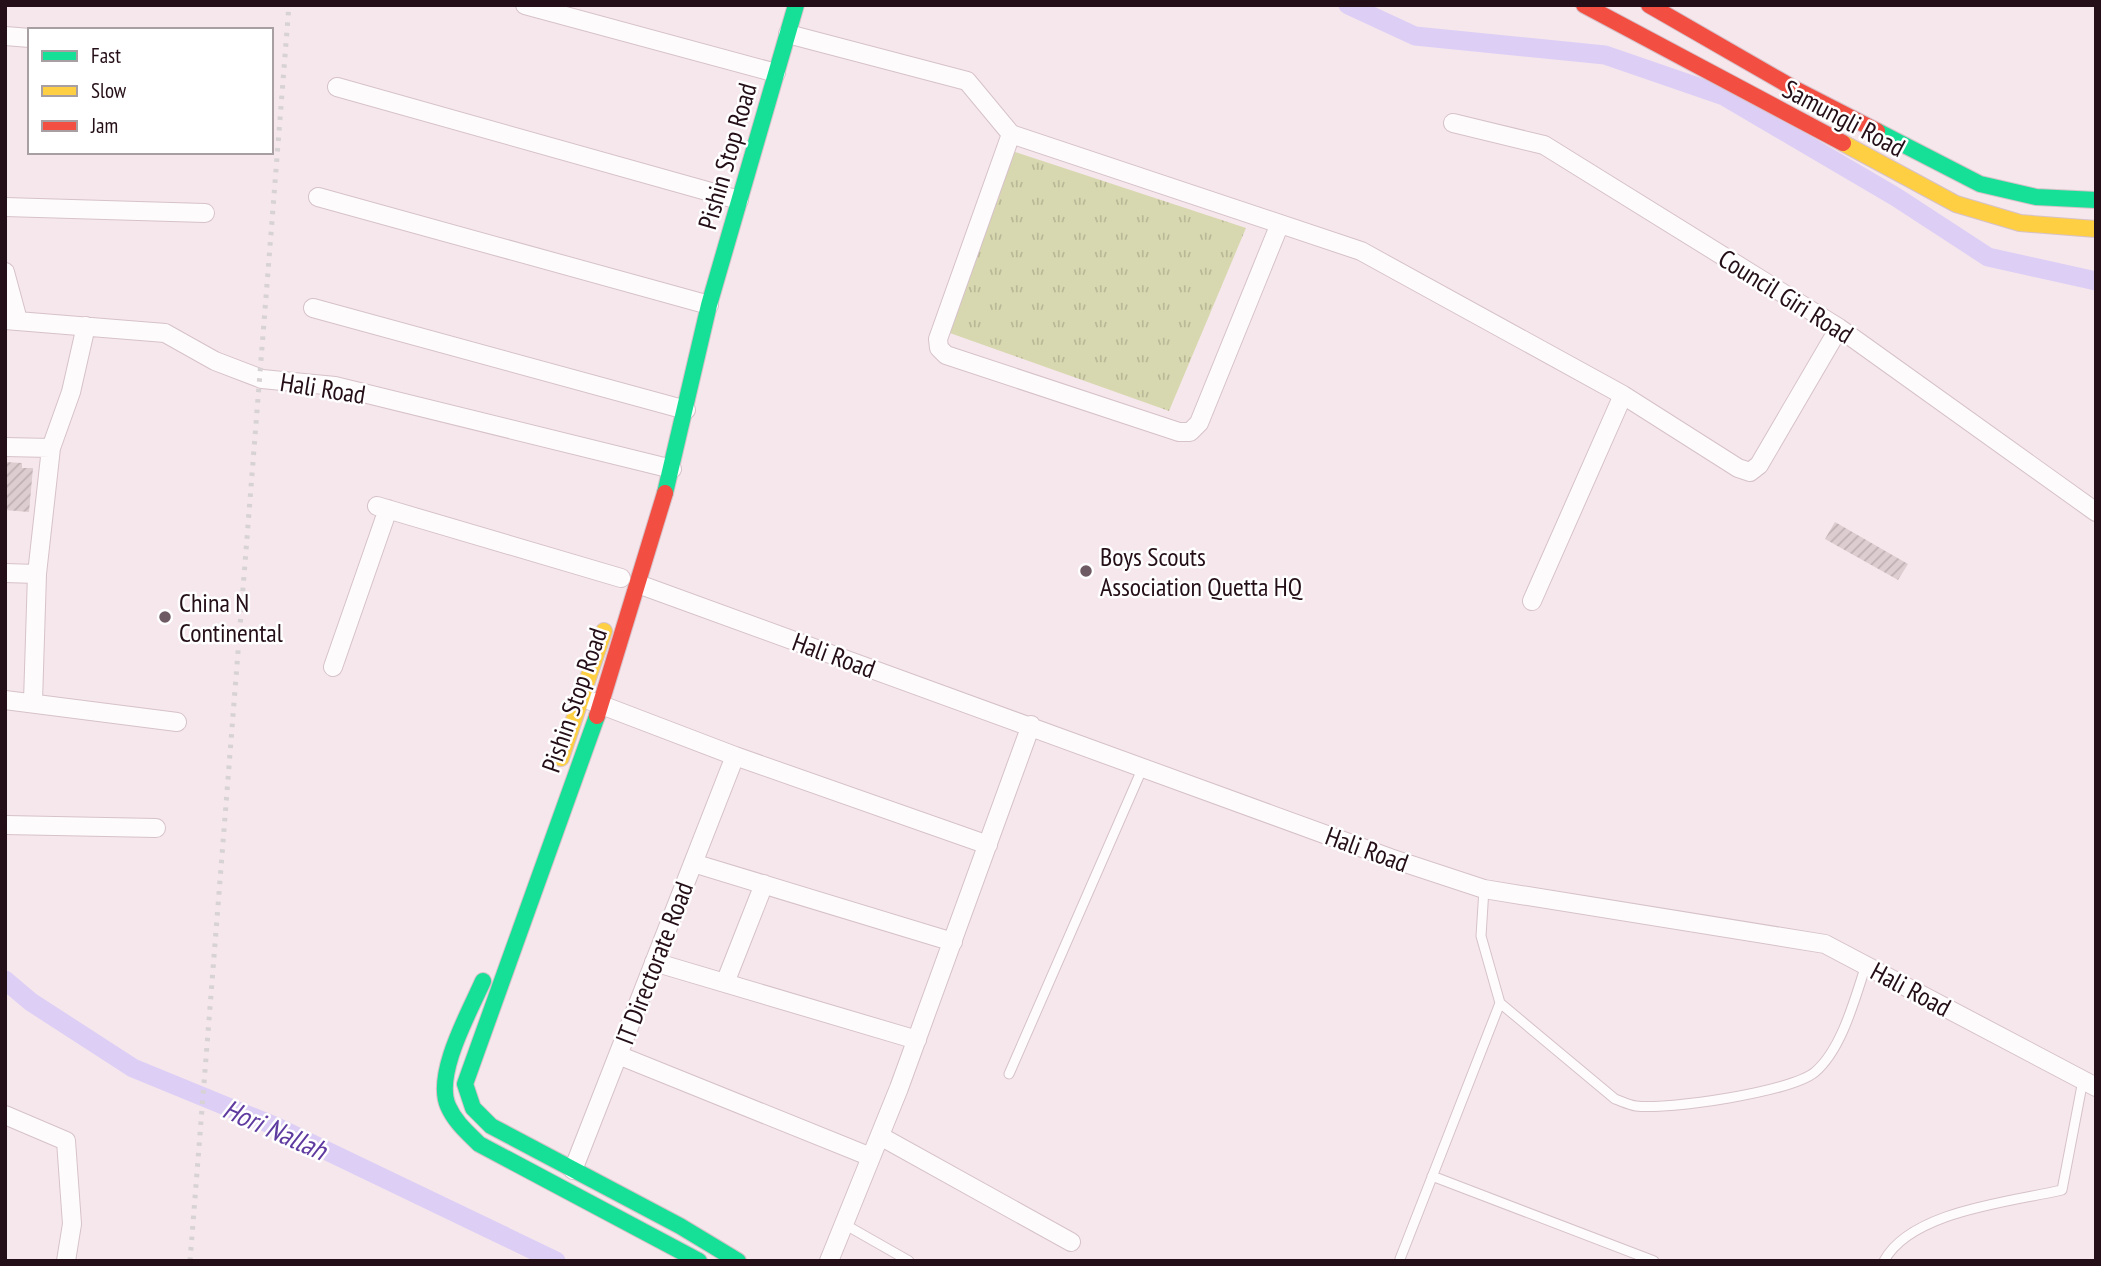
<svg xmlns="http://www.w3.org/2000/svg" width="2101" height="1266" font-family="'PT Sans Narrow',sans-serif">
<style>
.park{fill:url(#park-tufts)}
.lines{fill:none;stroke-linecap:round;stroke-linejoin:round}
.canal{stroke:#ddcef6;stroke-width:19}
.building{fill:url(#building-hatch)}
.lane-casing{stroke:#d6c2c9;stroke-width:11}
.street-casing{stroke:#d6c2c9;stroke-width:20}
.fast-casing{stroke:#d6c2c9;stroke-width:18}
.slow-casing{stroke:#d6c2c9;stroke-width:18}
.jam-casing{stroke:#d6c2c9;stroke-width:18}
.lane{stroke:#fefbfc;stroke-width:9}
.street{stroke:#fefbfc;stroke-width:18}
.fast{stroke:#16e098;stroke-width:16}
.slow{stroke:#ffcf43;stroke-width:16}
.jam{stroke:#f24e42;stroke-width:16}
.rail{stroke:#d7d2d3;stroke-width:5;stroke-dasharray:3.5 7;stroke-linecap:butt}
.poi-dot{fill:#6e5a62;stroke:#fff;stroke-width:2.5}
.labels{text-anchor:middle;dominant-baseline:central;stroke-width:5;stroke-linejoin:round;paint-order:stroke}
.street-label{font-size:26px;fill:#240e17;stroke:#fff}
.poi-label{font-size:26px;fill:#240e17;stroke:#fff;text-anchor:start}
.water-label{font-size:28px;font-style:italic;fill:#5f3ba0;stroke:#fff}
</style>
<defs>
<pattern id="park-tufts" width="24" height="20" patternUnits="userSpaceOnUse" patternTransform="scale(1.75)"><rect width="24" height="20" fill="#d8d8b0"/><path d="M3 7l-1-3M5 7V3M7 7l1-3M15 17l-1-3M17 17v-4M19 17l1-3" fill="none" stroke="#b9b897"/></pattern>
<pattern id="building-hatch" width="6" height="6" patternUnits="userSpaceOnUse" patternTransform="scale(1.75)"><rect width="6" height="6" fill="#decdd0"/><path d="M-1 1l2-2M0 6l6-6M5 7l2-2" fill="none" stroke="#beafb2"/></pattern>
</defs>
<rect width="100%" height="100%" fill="#f6e7ec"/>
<!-- park -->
<path class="park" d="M1012,151L1246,228L1169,411L947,332Z"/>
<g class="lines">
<!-- canal -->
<path class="canal" d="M1348,5L1415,36L1605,55L1724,96L1896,197L1988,257L2096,281
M5,980L31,1002L133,1068L277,1127L556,1261"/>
</g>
<!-- building -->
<path class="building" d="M5,462L22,463V468H33L29,512L5,510Z
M1835,522L1908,564L1898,580L1825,539Z"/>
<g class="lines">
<!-- lane casing -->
<g class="lane-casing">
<path id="lane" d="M1484,889L1481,936L1500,1003L1615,1099C1621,1101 1629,1105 1636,1106C1668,1110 1791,1092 1815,1072C1842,1049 1855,998 1866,965
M1009,1074L1143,767
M1432,1176L1654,1261
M844,1224L909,1261
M1400,1259L1500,1003
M1884,1261C1911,1211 2010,1202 2062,1190L2083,1080"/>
</g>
<!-- street casing -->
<g class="street-casing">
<path id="street" d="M525,5L776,73
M788,34L967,81L1011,134L1361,251L1623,395L1738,468L1750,472L1759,465L1839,328
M5,36L30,38
M337,87L739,200
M1453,123L1544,145L1839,328L2096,512
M1011,134L938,339L939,348L946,355L1179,432H1190L1199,423L1279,226
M318,197L709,305
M5,207L205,213
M5,272L18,320
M313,308L686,410
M5,320L165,333L215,361L262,379L335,386L672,469
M5,447L51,448
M377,506L621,578
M5,573L37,574
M638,584L1390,858L1484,889L1825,944L2096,1087
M1532,601L1623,395
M333,667L388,509
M5,700L177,722
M33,701L37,574L51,448L71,392L86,326
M591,701L735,756L988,845
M5,825L156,828
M693,863L953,942
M654,962L917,1040
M725,983L764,884
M618,1055L871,1157
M5,1115L66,1141L72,1224L66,1261
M880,1136L1071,1242
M573,1170L735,756
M829,1261L899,1088L1031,725"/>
</g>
<!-- fast casing -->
<g class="fast-casing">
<path id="fast" d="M1877,131L1980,184L2036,197L2096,200
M665,493L709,305L796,5
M597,716L465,1084L473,1108L491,1126L680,1226L738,1261
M483,981C470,1011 434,1074 448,1106C455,1122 467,1132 479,1144L699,1261"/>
</g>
<!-- slow casing -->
<g class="slow-casing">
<path id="slow" d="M1843,143L1956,204L2020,223L2096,229
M561,758L604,631"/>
</g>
<!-- jam casing -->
<g class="jam-casing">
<path id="jam" d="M1584,5L1843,143
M1649,5L1795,89L1877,131
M597,716L665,493"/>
</g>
<!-- lane -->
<use href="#lane" class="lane"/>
<!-- street -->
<use href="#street" class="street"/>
<!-- fast -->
<use href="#fast" class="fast"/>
<!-- slow -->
<use href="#slow" class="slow"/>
<!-- jam -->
<use href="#jam" class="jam"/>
<!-- rail -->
<path class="rail" d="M190,1261L289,5"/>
</g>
<!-- markers -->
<g class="poi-dot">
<circle cx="1086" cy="571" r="7"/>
<circle cx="165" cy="617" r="7"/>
</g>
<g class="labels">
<!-- street labels -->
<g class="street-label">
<text transform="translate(1844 118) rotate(28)">Samungli Road</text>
<text transform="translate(727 156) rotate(-74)">Pishin Stop Road</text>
<text transform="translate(1786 296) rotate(32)">Council Giri Road</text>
<text transform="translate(323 388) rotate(9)">Hali Road</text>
<text transform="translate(834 655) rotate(20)">Hali Road</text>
<text transform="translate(574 700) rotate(-71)">Pishin Stop Road</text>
<text transform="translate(1367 849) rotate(20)">Hali Road</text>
<text transform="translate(654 963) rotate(-69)">IT Directorate Road</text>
<text transform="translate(1911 989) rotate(28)">Hali Road</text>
</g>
<!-- poi labels -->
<g class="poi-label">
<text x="1100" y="556">Boys Scouts<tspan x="1100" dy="30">Association Quetta HQ</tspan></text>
<text x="179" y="602">China N<tspan x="179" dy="30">Continental</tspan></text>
</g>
<!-- water labels -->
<g class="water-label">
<text transform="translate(275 1129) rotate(24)">Hori Nallah</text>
</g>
</g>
<!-- border -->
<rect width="2101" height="1266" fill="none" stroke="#240e17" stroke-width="14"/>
<!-- legend -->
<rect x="28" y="28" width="245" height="126" fill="#ffffff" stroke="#a79fa2" stroke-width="2"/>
<rect x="42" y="51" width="35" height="10" fill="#16e098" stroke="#a79fa2" stroke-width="2"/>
<text x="91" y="63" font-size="21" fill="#240e17">Fast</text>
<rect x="42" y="86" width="35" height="10" fill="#ffcf43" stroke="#a79fa2" stroke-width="2"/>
<text x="91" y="98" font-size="21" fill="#240e17">Slow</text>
<rect x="42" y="121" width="35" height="10" fill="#f24e42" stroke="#a79fa2" stroke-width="2"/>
<text x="91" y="133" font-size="21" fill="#240e17">Jam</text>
</svg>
